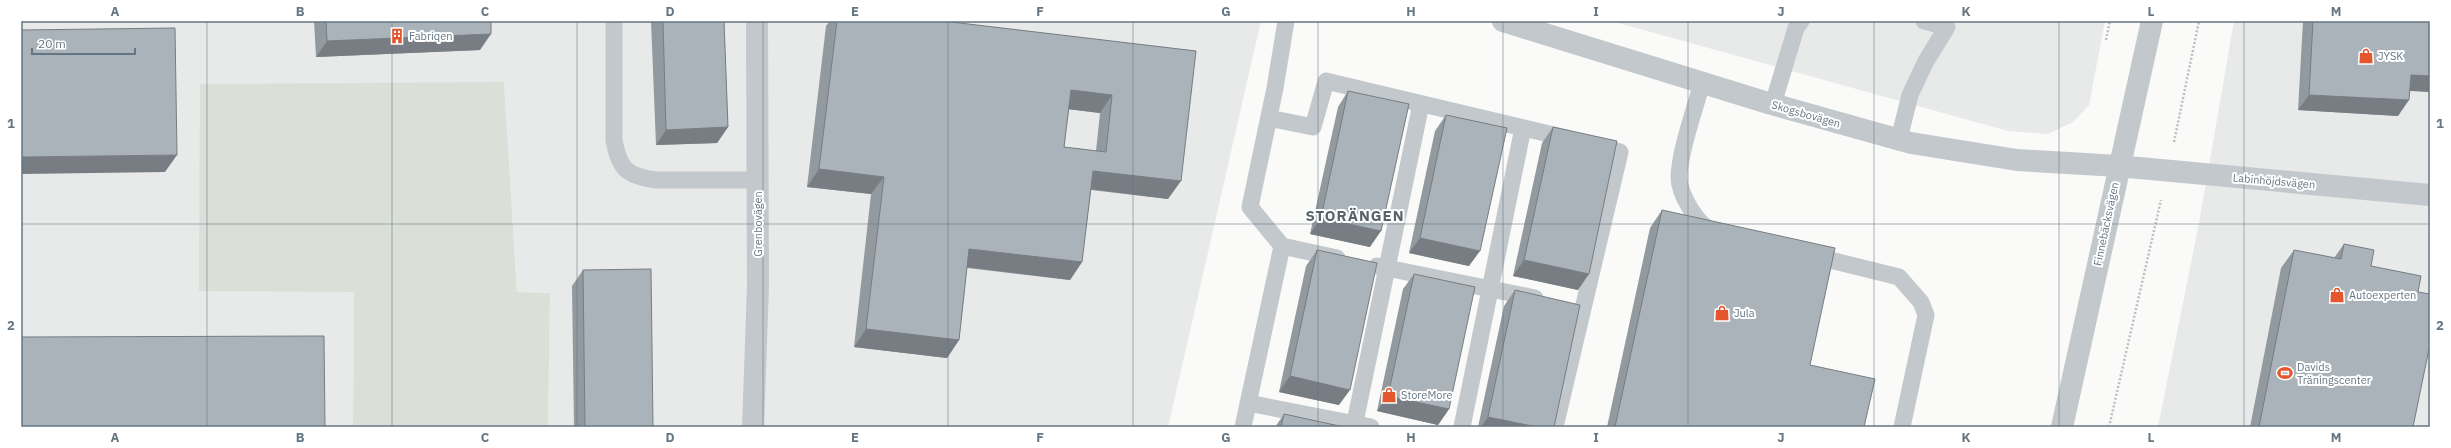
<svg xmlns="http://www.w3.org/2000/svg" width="2451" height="448" font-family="'IBM Plex Sans',sans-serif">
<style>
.built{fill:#e8e9e9}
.green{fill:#dadfd7}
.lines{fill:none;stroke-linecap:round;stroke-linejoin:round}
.path{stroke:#bbbfc2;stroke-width:2.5;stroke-dasharray:2 2;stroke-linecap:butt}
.service{stroke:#c3c8cc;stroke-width:17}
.minor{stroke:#c3c8cc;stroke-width:22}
.wall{fill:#929a9f;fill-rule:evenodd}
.shaded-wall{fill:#777d82}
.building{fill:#aab3b9;stroke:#777d82;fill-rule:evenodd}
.grid{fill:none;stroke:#657683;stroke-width:1;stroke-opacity:0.55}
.labels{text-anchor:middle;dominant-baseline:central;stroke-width:4;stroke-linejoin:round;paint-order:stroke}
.poi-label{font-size:11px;fill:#657683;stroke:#fff;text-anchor:start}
.street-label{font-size:11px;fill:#657683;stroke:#fff}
.district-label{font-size:15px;font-weight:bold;letter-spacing:1px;fill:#57646e;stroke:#fff}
.neatline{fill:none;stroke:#657683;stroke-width:1.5}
.grid-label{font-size:13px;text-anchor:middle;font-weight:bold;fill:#657683}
</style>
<rect width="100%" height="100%" fill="#fafaf8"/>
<!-- built -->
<path class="built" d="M21,21H1261L1168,427H548L550,293L517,292L504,82L354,292L353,427H21Z
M1611,21H2105L2089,105L2073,122L2048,134L2008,131Z
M2234,21H2430V427H2158L2199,223Z"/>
<!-- green -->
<path class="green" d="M504,82L517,292L550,293L548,427H353L354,292L199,291L200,84Z"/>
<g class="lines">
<!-- path -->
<path class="path" d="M2106,40L2110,21
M2174,142L2199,21
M2109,427L2161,200"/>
<!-- service -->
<path class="service" d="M614,21V140C619,169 627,176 656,180H757
M1702,82C1695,110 1680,149 1679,177C1679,194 1698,227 1714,231
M1773,104L1796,28L1801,21
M1269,118L1313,127L1326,81L1570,139
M1899,139L1910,95L1926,61L1947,27L1924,21
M1282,246L1337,258
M1810,255L1899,277L1921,302L1926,315L1902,427
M1377,266L1535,298
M1248,403L1371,427
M1243,427L1282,246L1250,207L1275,88L1286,21
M1354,427L1421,104
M1462,427L1523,128
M1555,427L1620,152L1594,145"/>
<!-- minor -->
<path class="minor" d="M1503,21L1768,103L1911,143L2017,160L2118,166L2430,195
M753,427L758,287L757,21
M2062,427L2152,21"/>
</g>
<!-- wall -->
<path class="wall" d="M314,21H491L480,50L316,57Z
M651,21H724L728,127L717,143L656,145Z
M830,21H943L1196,51L1168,199L1091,190L1082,262L1070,280L967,268L959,340L947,358L854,347L871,194L807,187L826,26ZM1069,109L1100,113L1096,151L1064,147Z
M2303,21H2430V92L2410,91L2398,116L2298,110Z
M1348,91L1370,247L1310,234L1338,107Z
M1446,115L1469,266L1409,253L1435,131Z
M1553,127L1578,290L1513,276L1542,143Z
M1662,210L1810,365L1864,427H1607L1650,228Z
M2344,244L2371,266L2418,292L2413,427H2250L2281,268L2294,250L2334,258Z
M1317,250L1339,405L1279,392L1306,266Z
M583,270L653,427H574L572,286Z
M1414,274L1449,409L1438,425L1377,411L1403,289Z
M1515,290L1554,427H1478L1504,306Z
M1284,414L1344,427H1275Z"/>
<!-- shaded-wall -->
<path class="shaded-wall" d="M491,34L480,50L316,57L327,41Z
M2411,75L2430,76V92L2400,90Z
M1071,90L1112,95L1100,113L1058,108Z
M2309,95L2409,100L2398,116L2298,110Z
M728,127L717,143L656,145L666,130Z
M177,155L165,172L21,174V157Z
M819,169L884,177L871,194L807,187Z
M1093,171L1181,181L1168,199L1081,188Z
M1321,218L1381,231L1370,247L1310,234Z
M1420,238L1480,251L1469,266L1409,253Z
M969,249L1082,262L1070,280L957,266Z
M1524,260L1589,274L1578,290L1513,276Z
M866,329L959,340L947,358L854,347Z
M1290,376L1350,390L1339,405L1279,392Z
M1388,396L1449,409L1438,425L1377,411Z
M1488,417L1537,427H1481Z"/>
<!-- building -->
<path class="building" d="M326,21H491V34L327,41Z
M663,21H724L728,127L666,130Z
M837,21H943L1196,51L1181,181L1093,171L1082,262L969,249L959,340L866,329L884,177L819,169ZM1071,90L1112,95L1106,152L1064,147Z
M2313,21H2430V76L2411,75L2409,100L2309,95Z
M175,28L177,155L21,157V30Z
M1348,91L1409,104L1381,231L1321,218Z
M1446,115L1507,128L1480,251L1420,238Z
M1553,127L1617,141L1589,274L1524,260Z
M1662,210L1835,248L1810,365L1875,379L1864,427H1615Z
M2344,244L2374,250L2371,266L2421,276L2418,292L2430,294V344L2413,427H2259L2294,250L2341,259Z
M1317,250L1377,263L1350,390L1290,376Z
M651,269L653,427H585L583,270Z
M1414,274L1475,287L1449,409L1388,396Z
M1515,290L1580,305L1554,427H1537L1488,417Z
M324,336L325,427H21V337Z
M1284,414L1344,427H1281Z"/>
<!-- grid -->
<path class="grid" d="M207,21V427M392,21V427M577,21V427M763,21V427M948,21V427M1133,21V427M1318,21V427M1503,21V427M1688,21V427M1874,21V427M2059,21V427M2244,21V427M21,224H2430"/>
<!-- icons -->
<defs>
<g id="building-bare" transform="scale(1.2)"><path d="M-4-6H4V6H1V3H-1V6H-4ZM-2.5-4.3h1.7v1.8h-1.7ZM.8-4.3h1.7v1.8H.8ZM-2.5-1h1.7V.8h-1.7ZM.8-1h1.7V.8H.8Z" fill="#e4572e" stroke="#fff" stroke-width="2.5" paint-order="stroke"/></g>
<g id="shop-bare" transform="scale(1.2)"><path d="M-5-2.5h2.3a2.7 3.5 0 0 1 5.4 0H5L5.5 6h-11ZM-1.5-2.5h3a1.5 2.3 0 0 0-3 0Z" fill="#e4572e" stroke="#fff" stroke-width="2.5" paint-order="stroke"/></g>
<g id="stadium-bare" transform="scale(1.2)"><path d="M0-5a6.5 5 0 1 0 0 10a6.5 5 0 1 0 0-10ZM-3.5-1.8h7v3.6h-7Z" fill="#e4572e" stroke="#fff" stroke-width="2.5" paint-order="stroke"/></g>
</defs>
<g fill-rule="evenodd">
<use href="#building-bare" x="397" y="36"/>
<use href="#shop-bare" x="2366" y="56"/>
<use href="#shop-bare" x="2337" y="295"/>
<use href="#shop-bare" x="1722" y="313"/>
<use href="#stadium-bare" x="2285" y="373"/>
<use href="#shop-bare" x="1389" y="395"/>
</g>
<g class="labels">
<!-- poi labels -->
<g class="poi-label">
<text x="409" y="36">Fabriqen</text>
<text x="2378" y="56">JYSK</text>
<text x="2349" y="295">Autoexperten</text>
<text x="1734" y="313">Jula</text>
<text x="2297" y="367">Davids<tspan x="2297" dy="13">Träningscenter</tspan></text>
<text x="1401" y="395">StoreMore</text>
</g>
<!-- street labels -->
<g class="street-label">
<text transform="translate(1806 114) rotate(16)">Skogsbovägen</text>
<text transform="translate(2274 181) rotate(5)">Labinhöjdsvägen</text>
<text transform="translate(758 224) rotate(-90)">Grenbovägen</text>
<text transform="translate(2106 224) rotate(-78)">Finnebäcksvägen</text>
</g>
<!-- district labels -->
<g class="district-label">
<text x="1355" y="215">STORÄNGEN</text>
</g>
</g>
<!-- border -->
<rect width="2451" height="448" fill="none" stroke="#ffffff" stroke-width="44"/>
<!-- scale -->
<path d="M32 48v6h103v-6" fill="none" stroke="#657683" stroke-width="2"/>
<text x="38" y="48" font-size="12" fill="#657683" stroke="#ffffff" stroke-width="3" paint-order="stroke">20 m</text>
<rect x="22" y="22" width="2407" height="404" class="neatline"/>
<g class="grid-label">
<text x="115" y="16">A</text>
<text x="300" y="16">B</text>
<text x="485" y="16">C</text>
<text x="670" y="16">D</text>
<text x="855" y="16">E</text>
<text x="1040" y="16">F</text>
<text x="1226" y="16">G</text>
<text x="1411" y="16">H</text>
<text x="1596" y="16">I</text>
<text x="1781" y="16">J</text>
<text x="1966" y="16">K</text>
<text x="2151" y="16">L</text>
<text x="2336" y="16">M</text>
<text x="11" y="128">1</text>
<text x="2440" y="128">1</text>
<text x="11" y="330">2</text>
<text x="2440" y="330">2</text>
<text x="115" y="442">A</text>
<text x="300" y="442">B</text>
<text x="485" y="442">C</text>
<text x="670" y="442">D</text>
<text x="855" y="442">E</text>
<text x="1040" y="442">F</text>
<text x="1226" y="442">G</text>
<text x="1411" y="442">H</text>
<text x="1596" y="442">I</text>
<text x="1781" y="442">J</text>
<text x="1966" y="442">K</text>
<text x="2151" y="442">L</text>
<text x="2336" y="442">M</text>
</g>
</svg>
